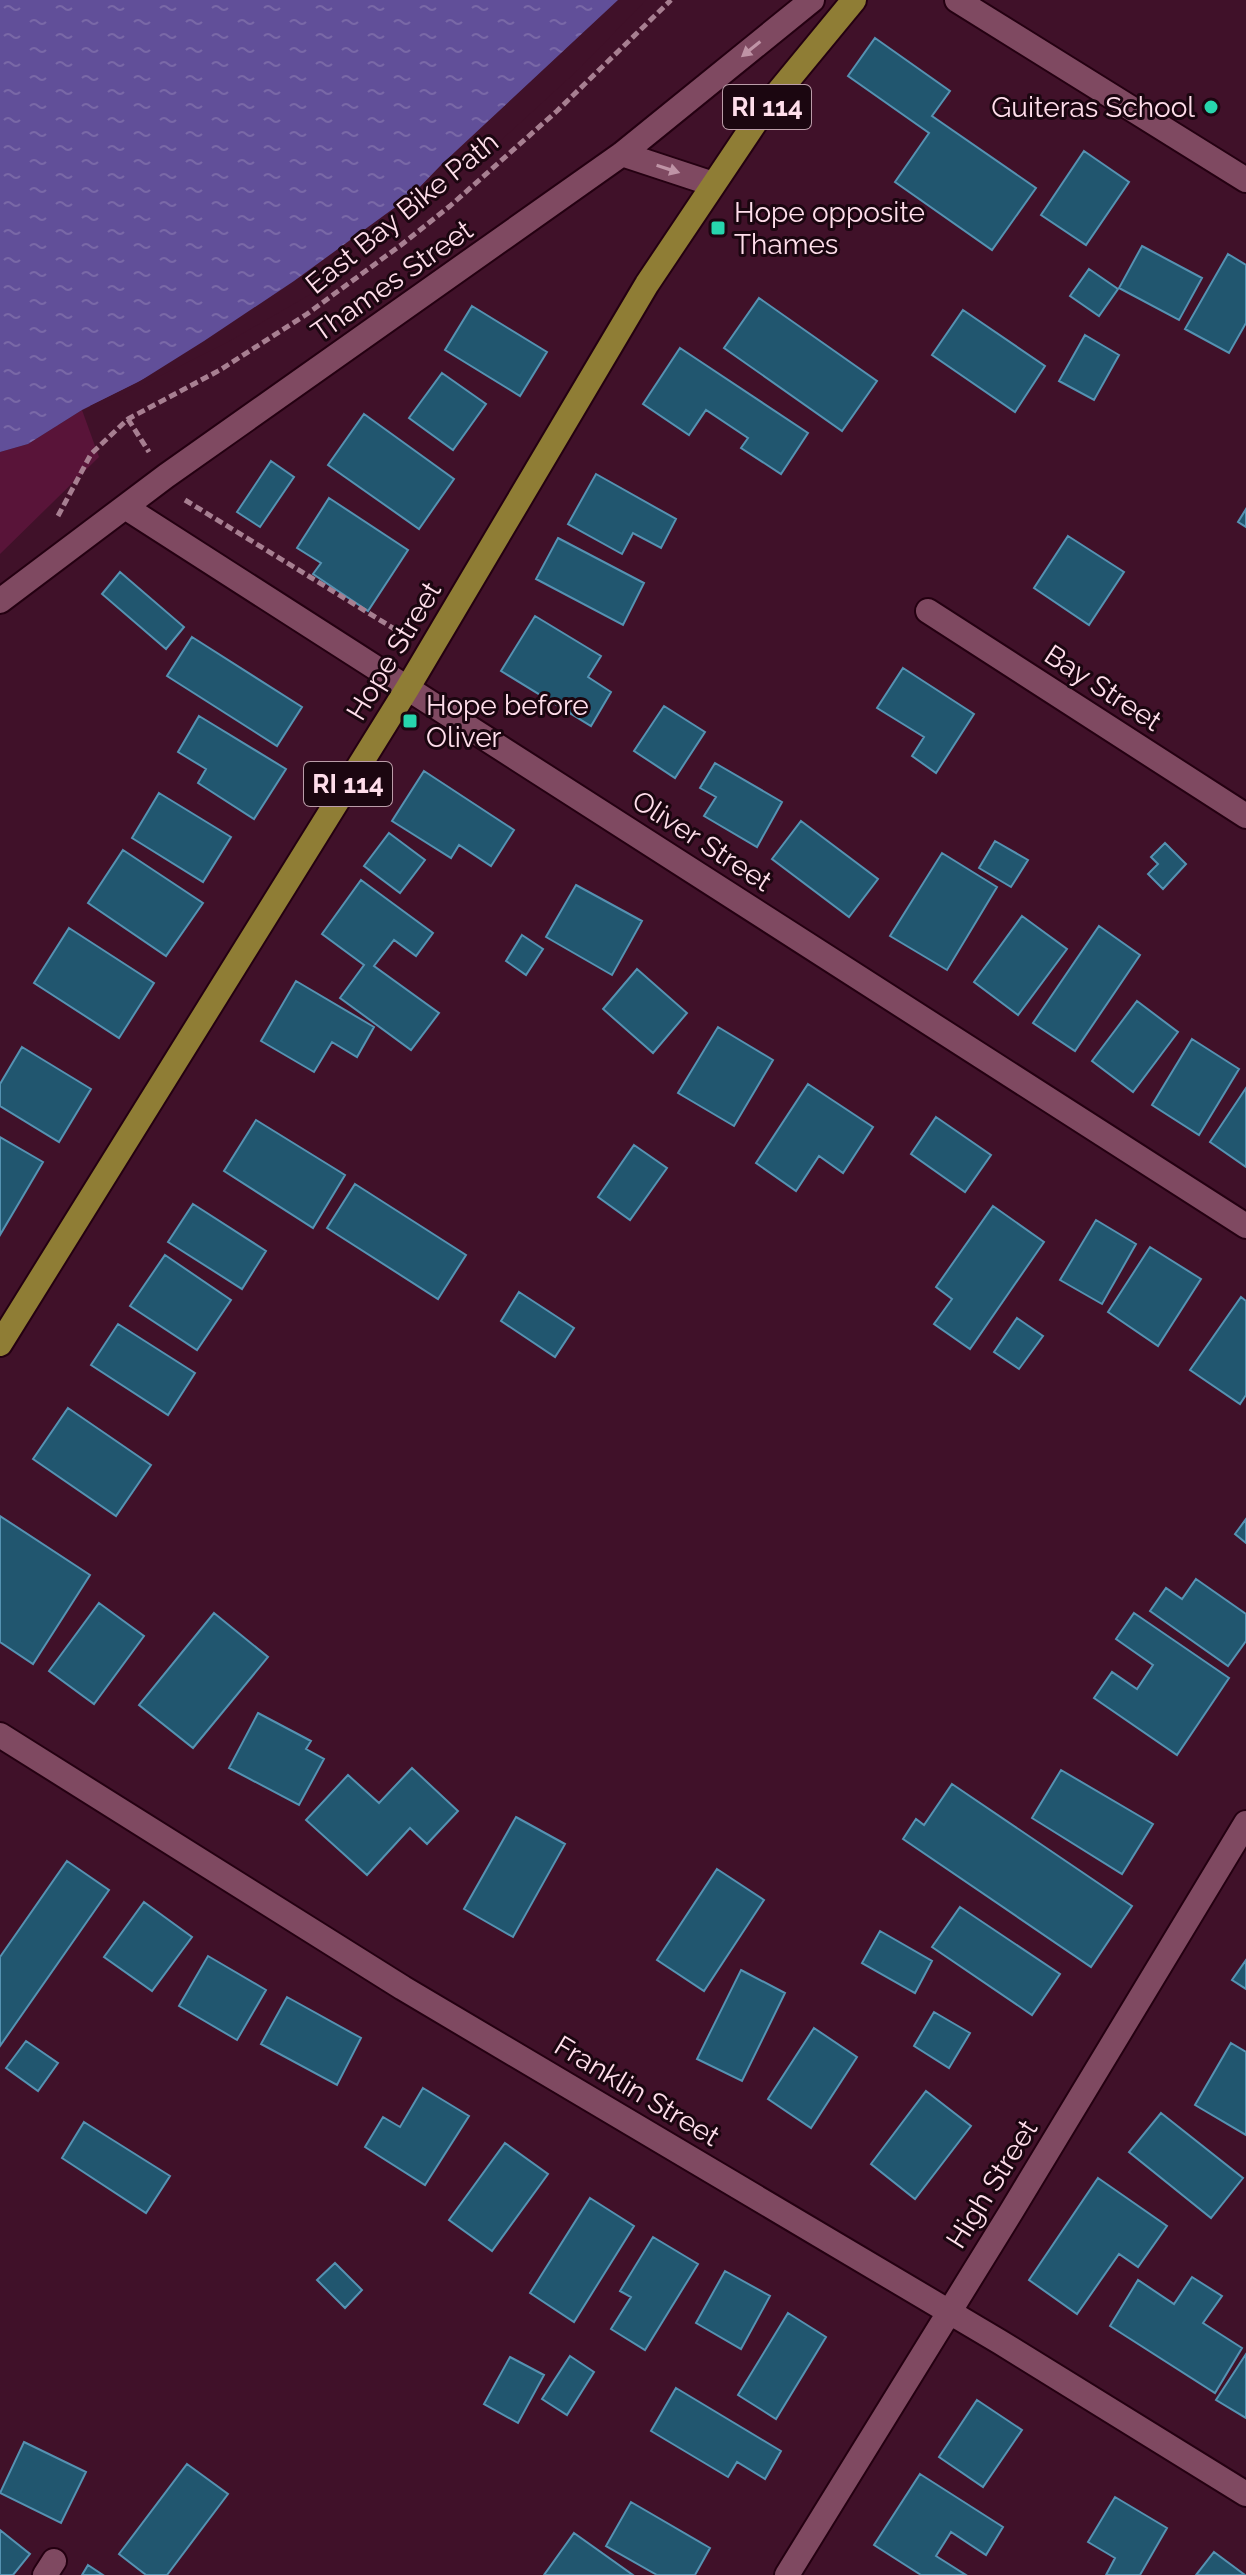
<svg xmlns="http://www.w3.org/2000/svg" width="1246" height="2575" font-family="Raleway,sans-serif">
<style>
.green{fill:#591439}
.water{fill:url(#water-ripples)}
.pier{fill:#401129}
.building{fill:#21566f;stroke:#5592b2;stroke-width:2}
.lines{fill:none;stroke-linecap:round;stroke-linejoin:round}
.minor-casing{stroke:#240011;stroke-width:28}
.major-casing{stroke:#240011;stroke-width:28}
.path{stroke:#a77f91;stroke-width:5;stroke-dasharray:8 4;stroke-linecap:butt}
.minor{stroke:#7f4961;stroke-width:24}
.major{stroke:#8f7d35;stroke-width:24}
.oneway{fill:#bf94a6}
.poi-dot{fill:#27d5ad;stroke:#1b0610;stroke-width:3}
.labels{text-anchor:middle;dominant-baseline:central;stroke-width:6;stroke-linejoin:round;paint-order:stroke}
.shield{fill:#1b0610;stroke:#bb9da9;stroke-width:2}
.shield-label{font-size:26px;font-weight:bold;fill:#ffdeeb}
.poi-label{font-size:28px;fill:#ffdeeb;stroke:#1b0610;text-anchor:start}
.street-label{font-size:28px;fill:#ffdeeb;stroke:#1b0610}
</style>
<defs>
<pattern id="water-ripples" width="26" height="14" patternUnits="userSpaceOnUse" patternTransform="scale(2)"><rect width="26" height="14" fill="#614f99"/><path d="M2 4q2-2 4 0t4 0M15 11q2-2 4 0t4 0" fill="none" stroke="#7968a7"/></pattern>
</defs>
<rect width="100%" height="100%" fill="#401129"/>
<!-- green -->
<path class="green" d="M82,410L99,457L0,554V452L28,444Z"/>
<!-- water -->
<path class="water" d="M0,0H642L405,223L226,338L82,410L28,444L0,452Z"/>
<!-- pier -->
<path class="pier" d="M618,0H646L579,69L415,219L311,294L228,342L100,406H90L137,383L204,341L294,281L412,195L442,164Z"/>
<!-- building -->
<path class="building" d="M875,38L950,91L932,116L1036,188L992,250L895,182L929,133L848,76Z
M1084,151L1129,182L1086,245L1041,215Z
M1142,246L1202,278L1179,320L1119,288Z
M1228,254L1246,265V323L1229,353L1185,329Z
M1089,269L1118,289L1099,316L1070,296Z
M759,298L877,381L842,431L724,348Z
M472,306L547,352L520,396L445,350Z
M963,310L1045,366L1015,412L932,355Z
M1085,335L1119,355L1094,400L1059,381Z
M680,348L808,433L781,474L741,448L748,438L706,410L689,435L643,404Z
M442,373L486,404L453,450L409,418Z
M364,414L454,479L419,529L328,465Z
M271,461L294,477L260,527L237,512Z
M596,474L676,519L661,548L633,533L622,554L568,524Z
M329,498L408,550L368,611L313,574L321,563L297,548Z
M1246,509V527L1238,522Z
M1068,536L1124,572L1089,625L1034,588Z
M558,538L644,583L623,625L536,579Z
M120,572L184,627L166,649L102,594Z
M535,616L601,656L588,677L611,692L591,726L501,671Z
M192,637L302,707L277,746L167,676Z
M903,668L974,714L936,773L912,756L924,737L877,708Z
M664,706L705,732L675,778L634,751Z
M199,716L286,769L254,819L198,783L206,769L178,752Z
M715,763L782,802L757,847L704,816L716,797L700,788Z
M424,771L514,830L491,866L459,845L451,858L392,821Z
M159,793L231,837L203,882L132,838Z
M801,821L878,879L849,917L772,859Z
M389,833L425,860L400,893L364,866Z
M995,841L1028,860L1011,887L979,868Z
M1165,843L1186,864L1163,889L1148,874L1158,864L1151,857Z
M123,850L203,903L166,956L88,903Z
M942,853L997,887L947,970L890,936Z
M361,880L433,933L416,956L394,940L374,966L439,1013L411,1050L340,998L364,965L322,934Z
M576,885L642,921L612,975L546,937Z
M1022,916L1067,949L1018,1015L974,982Z
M1099,926L1140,955L1075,1051L1033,1023Z
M69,928L154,983L119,1038L34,983Z
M522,935L543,949L526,975L506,961Z
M637,969L687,1013L653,1053L603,1009Z
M296,981L374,1027L357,1057L332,1042L314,1072L261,1041Z
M1137,1001L1178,1032L1133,1092L1092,1061Z
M718,1027L773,1060L734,1126L678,1093Z
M1192,1039L1239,1069L1199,1135L1152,1105Z
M22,1047L91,1089L59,1142L0,1106V1084Z
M808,1084L873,1127L843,1173L819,1156L796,1191L756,1163Z
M1246,1088V1167L1210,1142Z
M936,1117L991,1155L965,1192L911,1154Z
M256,1120L345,1175L313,1228L224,1171Z
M0,1137L43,1162L0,1235Z
M634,1145L667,1168L630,1220L598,1197Z
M355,1184L466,1255L438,1299L327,1228Z
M193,1204L266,1251L242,1289L168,1242Z
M993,1206L1044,1242L970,1349L934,1324L952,1299L936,1287Z
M1096,1220L1136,1244L1102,1304L1060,1280Z
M1150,1247L1201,1279L1158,1346L1108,1312Z
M165,1255L231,1300L197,1350L130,1306Z
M519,1292L574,1328L555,1357L501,1321Z
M1241,1297L1246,1301V1395L1240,1404L1190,1370Z
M1017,1318L1043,1336L1019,1369L994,1352Z
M118,1324L195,1373L168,1415L91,1365Z
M68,1408L151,1465L116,1516L33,1459Z
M0,1516L90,1575L33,1664L0,1642Z
M1246,1519V1543L1235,1534Z
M1196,1579L1246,1614V1641L1228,1666L1150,1611L1166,1588L1182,1599Z
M99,1603L144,1636L94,1704L49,1671Z
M214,1613L268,1657L193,1748L139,1705Z
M1134,1613L1229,1678L1177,1755L1094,1698L1112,1672L1137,1689L1153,1665L1116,1639Z
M258,1713L311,1741L306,1749L324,1759L299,1805L229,1768Z
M412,1768L458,1811L427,1844L410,1828L367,1875L306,1820L348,1775L379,1803Z
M1061,1770L1153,1824L1122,1874L1032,1818Z
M952,1784L1132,1906L1091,1967L903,1839L916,1819L924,1825Z
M516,1817L565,1844L513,1937L464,1909Z
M67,1861L109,1890L0,2046V1957Z
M717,1869L764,1900L704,1991L657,1960Z
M144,1902L192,1937L152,1991L104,1957Z
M960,1907L1060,1974L1032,2015L932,1947Z
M880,1931L932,1961L915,1993L862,1963Z
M208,1956L266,1990L237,2040L179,2006Z
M1246,1960V1989L1232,1980Z
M741,1970L785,1993L742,2081L697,2059Z
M287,1997L361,2038L337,2085L261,2044Z
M934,2012L970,2033L949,2068L914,2046Z
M814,2028L857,2057L811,2128L768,2099Z
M26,2041L58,2063L38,2091L6,2068Z
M1231,2043L1246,2052V2135L1195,2105Z
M423,2088L469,2116L425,2185L365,2147L383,2117L400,2127Z
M926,2091L971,2126L915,2199L871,2164Z
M1161,2113L1243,2178L1211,2218L1129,2152Z
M84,2122L170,2176L146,2213L62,2158Z
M505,2143L548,2174L492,2251L449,2220Z
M1098,2178L1167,2226L1138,2267L1119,2254L1077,2314L1029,2280Z
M590,2198L634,2226L574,2322L530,2293Z
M653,2237L698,2264L645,2350L611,2329L631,2297L620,2291Z
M335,2263L362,2290L345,2308L317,2280Z
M725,2271L770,2296L741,2349L696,2323Z
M1192,2277L1222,2296L1203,2323L1242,2348L1215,2393L1110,2326L1138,2280L1174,2304Z
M788,2313L826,2337L776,2419L738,2395Z
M1246,2354V2418L1216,2400Z
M570,2356L594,2372L567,2415L542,2399Z
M510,2357L544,2375L518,2423L484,2404Z
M676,2388L781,2451L765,2479L737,2462L728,2477L651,2431Z
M977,2400L1022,2430L983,2487L939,2457Z
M24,2442L86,2472L61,2523L0,2493Z
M187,2464L228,2494L167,2575H146L119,2554Z
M920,2474L1003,2527L986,2555L951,2532L936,2556L966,2575H921L874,2545Z
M1115,2497L1167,2528L1140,2575H1106L1115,2558L1088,2542Z
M631,2502L710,2548L695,2575H657L606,2546Z
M0,2530L30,2554L13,2575H0Z
M574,2533L633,2575H544Z
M1214,2552L1245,2575H1196Z
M88,2565L103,2575H82Z"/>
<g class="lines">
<!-- minor casing -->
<g class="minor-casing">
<path id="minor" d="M957,0L1246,180
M622,154L713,184
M125,507L1246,1226
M0,601L166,476L622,154L812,0
M928,611L1246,816
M0,1735L403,1988L1000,2342L1246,2494
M45,2575L54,2561
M787,2575L1011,2212L1246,1823"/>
</g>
<!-- major casing -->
<g class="major-casing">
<path id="major" d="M0,1344L407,689L647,284L765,108L854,0"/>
</g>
<!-- path -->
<path class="path" d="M128,419L149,452
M185,500L401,633
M58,516L91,454L128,419L220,370L307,314L401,245L450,206L557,111L671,0"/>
<!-- minor -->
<use href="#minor" class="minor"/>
<!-- major -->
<use href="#major" class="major"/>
</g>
<!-- one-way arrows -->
<defs><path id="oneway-solid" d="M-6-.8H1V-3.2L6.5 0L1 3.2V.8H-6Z" transform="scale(2)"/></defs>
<g class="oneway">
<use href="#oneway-solid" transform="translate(751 49) rotate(141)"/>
<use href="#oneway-solid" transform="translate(668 169) rotate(18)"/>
</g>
<!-- markers -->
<g class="poi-dot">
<circle cx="1211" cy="107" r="8"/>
<rect x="710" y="220" width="16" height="16" rx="4"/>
<rect x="402" y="713" width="16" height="16" rx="4"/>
</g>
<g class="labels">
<!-- shield labels -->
<g class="shield">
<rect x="723" y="85" width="88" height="44" rx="6"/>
<rect x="304" y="762" width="88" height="44" rx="6"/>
</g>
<g class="shield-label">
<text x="767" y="107">RI 114</text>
<text x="348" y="784">RI 114</text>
</g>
<!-- poi labels -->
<g class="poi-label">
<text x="1195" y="107" text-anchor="end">Guiteras School</text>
<text x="734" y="212">Hope opposite<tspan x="734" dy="32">Thames</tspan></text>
<text x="426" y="705">Hope before<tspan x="426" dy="32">Oliver</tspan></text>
</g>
<!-- street labels -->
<g class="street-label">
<text transform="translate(402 213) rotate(-39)">East Bay Bike Path</text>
<text transform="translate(392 281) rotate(-35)">Thames Street</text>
<text transform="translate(394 651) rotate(-59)">Hope Street</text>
<text transform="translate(1103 688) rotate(33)">Bay Street</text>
<text transform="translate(702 841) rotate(33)">Oliver Street</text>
<text transform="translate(637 2091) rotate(31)">Franklin Street</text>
<text transform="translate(992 2184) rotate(-58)">High Street</text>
</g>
</g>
</svg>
